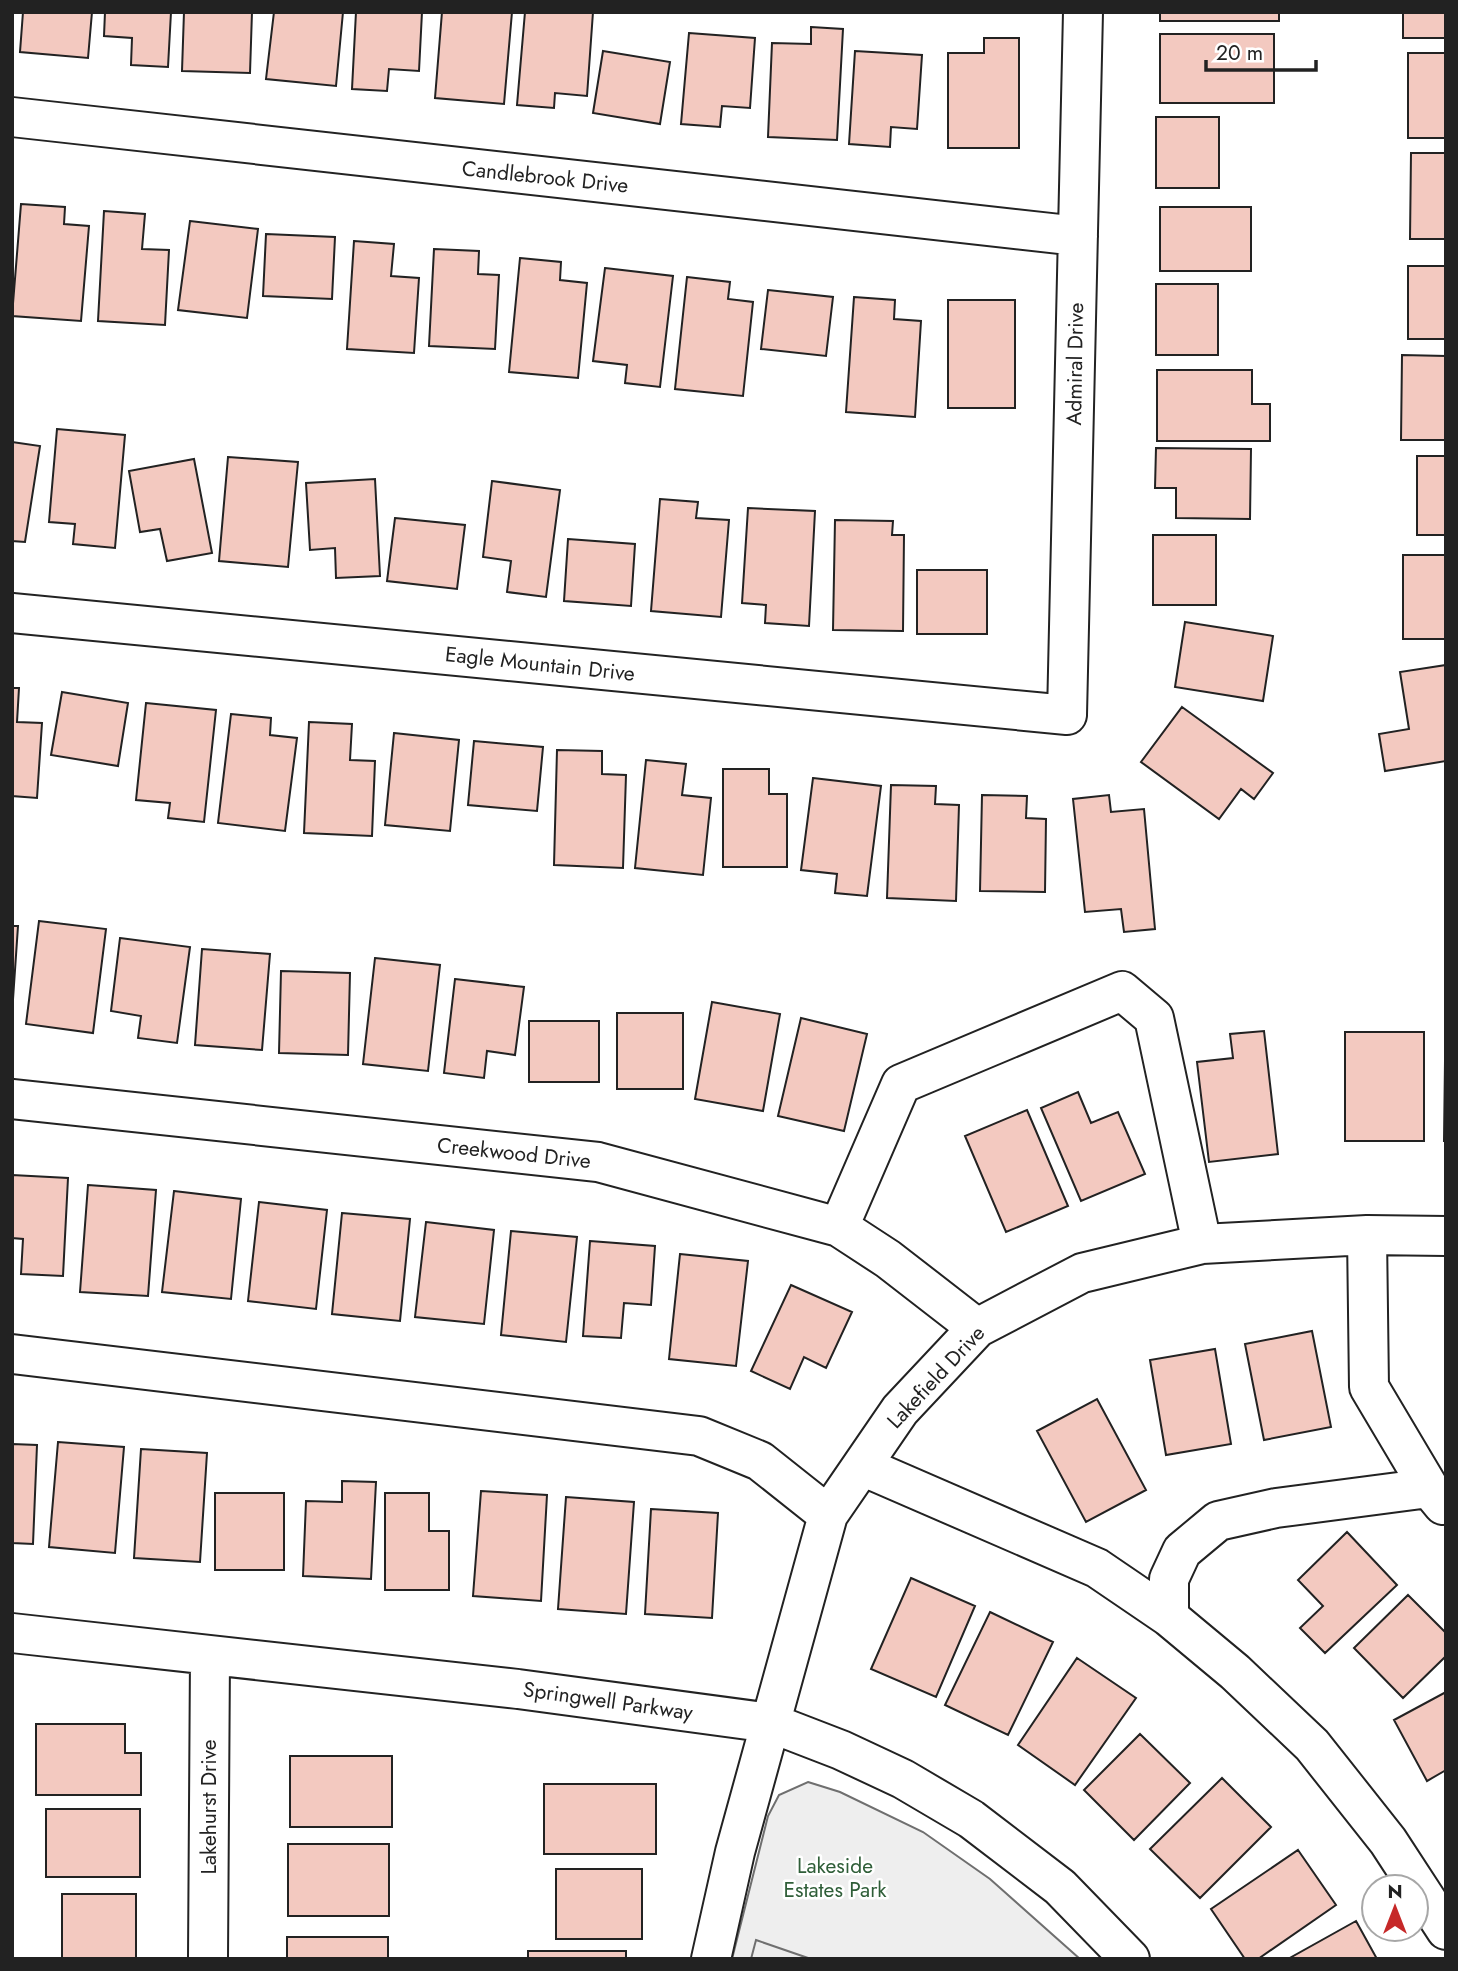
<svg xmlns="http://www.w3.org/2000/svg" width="1458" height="1971" font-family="Jost,sans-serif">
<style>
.green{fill:#eee;stroke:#6f6f6f;stroke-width:2}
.parking{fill:#ededed;stroke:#6f6f6f;stroke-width:2}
.building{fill:#f3c9c0;stroke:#222;stroke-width:2}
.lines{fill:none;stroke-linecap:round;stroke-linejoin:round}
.minor-casing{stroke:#222;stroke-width:42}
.minor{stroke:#fff;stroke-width:38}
.labels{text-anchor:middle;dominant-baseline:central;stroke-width:5;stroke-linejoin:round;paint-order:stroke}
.street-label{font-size:21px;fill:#222;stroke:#fff}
.park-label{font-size:21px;fill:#2f5e38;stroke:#fff}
</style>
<rect width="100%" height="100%" fill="#fff"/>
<!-- green -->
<path class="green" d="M808,1782L840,1792L923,1832L990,1879L1080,1959H732L768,1816L779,1795Z"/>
<!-- parking -->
<path class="parking" d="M756,1940L811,1959H751Z"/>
<!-- building -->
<path class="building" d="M23,12H92L88,58L20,52Z
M105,12H171L168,67L131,65L132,38L104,36Z
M184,12H252L250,73L182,71Z
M274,12H343L336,86L266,79Z
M356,12H422L419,71L389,69L387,91L352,89Z
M442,12H512L504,104L435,98Z
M525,12H593L587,96L555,93L554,108L517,105Z
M1160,12H1279V21H1160Z
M1403,12H1446V38H1403Z
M811,27L843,29L837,140L768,137L772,43L811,44Z
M689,33L755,38L750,108L722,106L720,127L681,124Z
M1160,34H1274V103H1160Z
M984,38H1019V148H948V53H984Z
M603,51L670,62L660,124L593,113Z
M855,51L922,55L917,129L891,127L890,147L849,144Z
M1408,53H1446V138H1408Z
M1156,117H1219V188H1156Z
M1411,153H1446V239H1410Z
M21,204L65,207L64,224L89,226L81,321L12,316Z
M1160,207H1251V271H1160Z
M104,211L145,214L142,249L169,250L165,325L98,321Z
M190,221L258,229L247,318L178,310Z
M266,234L335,237L332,299L263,296Z
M354,241L394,244L391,276L419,278L414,353L347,349Z
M434,249L479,251L478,274L499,275L495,349L429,346Z
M520,258L561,262L560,280L587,283L578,378L509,372Z
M1408,266H1446V339H1408Z
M605,268L673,276L660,387L625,383L627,365L593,361Z
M687,277L730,282L728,299L753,302L743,396L675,389Z
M1156,284H1218V355H1156Z
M768,290L833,297L826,356L761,349Z
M854,297L895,300L894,319L921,321L915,417L846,412Z
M948,300H1015V408H948Z
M1402,355L1446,356V440H1401Z
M1157,370H1252V404H1270V441H1157Z
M57,429L125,435L115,548L73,544L75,524L49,522Z
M12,442L40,446L25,542L12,541Z
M1156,448L1251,449L1250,519L1176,518V488H1155Z
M1417,456H1446V535H1417Z
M228,457L298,462L288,567L219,561Z
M194,459L212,553L167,561L160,529L140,532L129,471Z
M375,479L380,576L336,578L335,548L310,550L306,483Z
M492,481L560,490L546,597L507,592L511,561L483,557Z
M660,499L698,502L696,518L729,520L721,617L651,611Z
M748,508L815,511L809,626L765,623L766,605L742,603Z
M395,518L465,525L457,589L387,581Z
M835,520L893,521L892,535H904L903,631L833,630Z
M1153,535H1216V605H1153Z
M568,539L635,544L631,606L564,601Z
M1403,555H1446V639H1403Z
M917,570H987V634H917Z
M1185,622L1273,636L1263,701L1175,687Z
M1446,665V761L1385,771L1379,734L1409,729L1400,672Z
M12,688H19L17,722L42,723L37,798L12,796Z
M62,692L128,703L118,766L51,755Z
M146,703L216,710L204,822L168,818L170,803L136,800Z
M1182,707L1273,773L1254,799L1241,789L1219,819L1141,762Z
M231,714L271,718L270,735L297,738L285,831L218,823Z
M309,722L352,724L350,760L375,761L372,836L304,833Z
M394,733L459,740L450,831L385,825Z
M474,741L543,747L537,811L468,805Z
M557,750L602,751V774L626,775L623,868L554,865Z
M646,760L686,764L682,795L711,798L703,875L635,868Z
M723,769H769V794H787V867H723Z
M813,778L881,786L867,896L835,893L837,874L801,870Z
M891,785L936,786L935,804L959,805L956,901L887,898Z
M982,795L1027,796L1026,818L1046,819L1045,892L980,891Z
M1109,795L1111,812L1144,809L1155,929L1124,932L1121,909L1085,912L1073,799Z
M39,921L106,929L93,1033L26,1024Z
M12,926H18L12,1014Z
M120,938L190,947L177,1043L138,1038L141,1016L111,1011Z
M202,949L270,954L262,1050L195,1045Z
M375,958L440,965L428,1071L363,1064Z
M281,971L350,973L348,1055L279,1053Z
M455,979L524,987L515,1055L487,1051L484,1078L444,1073Z
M712,1002L780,1014L763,1111L695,1099Z
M617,1013H683V1089H617Z
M801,1018L867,1034L844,1131L778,1116Z
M529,1021H599V1082H529Z
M1264,1031L1278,1154L1209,1162L1197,1062L1233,1058L1230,1034Z
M1345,1032H1424V1141H1345Z
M1445,1061H1446V1141H1444Z
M1078,1092L1091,1123L1118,1112L1145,1174L1081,1201L1041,1108Z
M1027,1110L1068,1206L1006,1232L965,1136Z
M12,1175L68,1178L63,1276L21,1274L23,1239L12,1238Z
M88,1185L156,1190L148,1296L80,1292Z
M174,1191L241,1199L231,1299L162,1292Z
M259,1202L327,1210L316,1309L248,1301Z
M342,1213L410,1219L400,1321L332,1314Z
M426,1222L494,1230L484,1324L415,1317Z
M511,1231L577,1237L566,1342L501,1335Z
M590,1241L655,1246L651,1305L624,1303L621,1338L583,1336Z
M680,1254L748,1261L736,1366L669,1359Z
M791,1285L852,1312L826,1368L804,1357L790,1389L751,1371Z
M1312,1331L1331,1427L1264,1440L1245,1344Z
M1215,1349L1231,1444L1166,1455L1150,1360Z
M1097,1399L1146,1490L1086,1522L1037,1431Z
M58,1442L124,1447L115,1553L49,1547Z
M12,1444L37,1445L33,1544L12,1543Z
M141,1449L207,1453L200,1562L134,1558Z
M342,1481L376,1482L371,1579L303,1576L306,1501L342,1502Z
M481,1491L547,1495L541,1601L473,1596Z
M215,1493H284V1570H215Z
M385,1493H429V1531H449V1590H385Z
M566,1497L634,1502L626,1614L558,1609Z
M651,1509L718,1513L712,1618L645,1614Z
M1347,1532L1397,1585L1325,1653L1300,1628L1323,1606L1298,1580Z
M911,1578L975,1606L936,1697L871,1669Z
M1408,1595L1446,1633V1656L1403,1698L1354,1648Z
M990,1612L1053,1642L1008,1735L945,1705Z
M1077,1658L1136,1698L1075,1785L1018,1745Z
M1446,1692V1770L1427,1781L1394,1720Z
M36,1724H125V1753H141V1795H36Z
M1140,1734L1190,1783L1134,1840L1084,1790Z
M290,1756H392V1827H290Z
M1222,1778L1271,1827L1200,1898L1150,1849Z
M544,1784H656V1854H544Z
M46,1809H140V1877H46Z
M288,1844H389V1916H288Z
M1298,1850L1336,1905L1258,1959H1245L1211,1909Z
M556,1869H642V1939H556Z
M62,1894H136V1959H62Z
M1356,1921L1377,1959H1288Z
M287,1937H388V1959H287Z
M528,1951H626V1959H528Z"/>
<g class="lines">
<!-- minor casing -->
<g class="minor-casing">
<path id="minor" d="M12,117L1078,236
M12,613L1067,715L1083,12
M12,1099L598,1162L839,1227L888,1259L977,1328
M839,1227L901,1084L1122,991L1154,1018L1202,1244
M1367,1235L1369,1387L1429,1488L1443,1505
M12,1354L699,1436L760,1461L828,1515
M862,1466L1097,1568L1169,1617L1235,1672L1312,1745L1388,1841L1446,1930
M1169,1617V1579L1182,1551L1218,1521L1276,1508L1429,1488
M12,1633L518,1689L771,1723L841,1750L903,1779L971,1819L1060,1887L1130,1959
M208,1959L210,1656
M711,1959L735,1852L828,1515L900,1410L977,1328L1082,1273L1202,1244L1367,1235L1446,1236"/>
</g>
<!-- minor -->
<use href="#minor" class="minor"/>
</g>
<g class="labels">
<!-- street labels -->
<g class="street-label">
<text transform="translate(545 177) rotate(6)">Candlebrook Drive</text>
<text transform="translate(1075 364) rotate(-89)">Admiral Drive</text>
<text transform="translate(540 664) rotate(6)">Eagle Mountain Drive</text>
<text transform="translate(514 1153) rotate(6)">Creekwood Drive</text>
<text transform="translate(936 1377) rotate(-47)">Lakefield Drive</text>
<text transform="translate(608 1701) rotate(8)">Springwell Parkway</text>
<text transform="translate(209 1807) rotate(-90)">Lakehurst Drive</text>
</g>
<!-- park labels -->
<g class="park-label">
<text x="835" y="1866">Lakeside<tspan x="835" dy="24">Estates Park</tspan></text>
</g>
</g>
<!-- border -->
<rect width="1458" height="1971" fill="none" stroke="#222222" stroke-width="28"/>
<!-- north arrow -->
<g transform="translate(1395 1908)"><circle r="33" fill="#ffffff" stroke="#a7a7a7" stroke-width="2"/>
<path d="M0-5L12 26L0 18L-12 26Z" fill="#c62828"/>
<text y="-10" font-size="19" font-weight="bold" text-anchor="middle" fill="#222222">N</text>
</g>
<!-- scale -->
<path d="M1206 60v10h110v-10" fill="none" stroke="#222222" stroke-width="3.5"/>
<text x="1216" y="60" font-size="21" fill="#222222" stroke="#ffffff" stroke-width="5" paint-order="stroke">20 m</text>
</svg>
